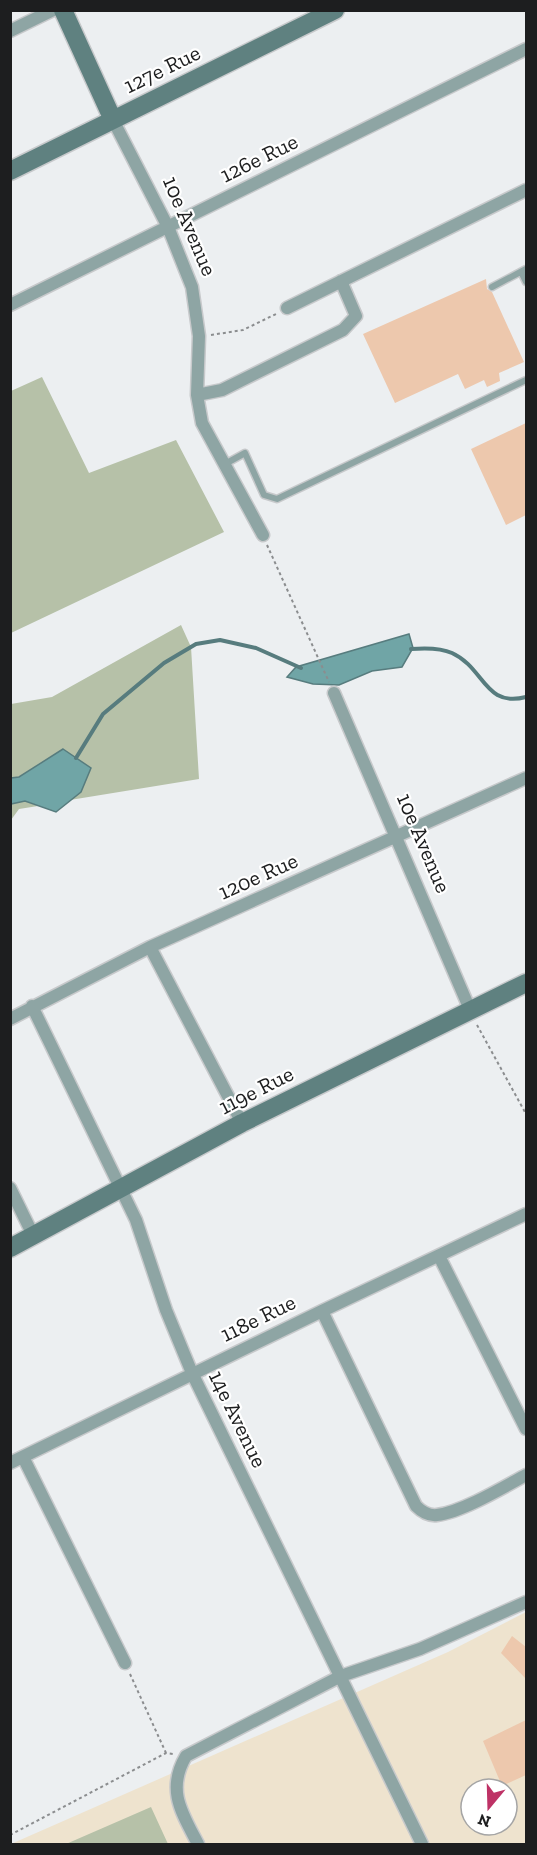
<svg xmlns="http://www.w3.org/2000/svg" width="537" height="1855" font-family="'Zilla Slab',serif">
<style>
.education{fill:#eee3ce;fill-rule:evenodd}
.green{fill:#b6c1a8}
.water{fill:#70a5a6;stroke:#577c7e;stroke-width:1.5}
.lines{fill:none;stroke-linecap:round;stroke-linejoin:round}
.stream{stroke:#577c7e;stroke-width:4}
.building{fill:#edc8ad}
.lane-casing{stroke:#c7c9cb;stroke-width:9}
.street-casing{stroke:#c7c9cb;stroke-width:15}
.secondary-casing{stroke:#c7c9cb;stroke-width:21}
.path{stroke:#8b8d8f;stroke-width:2;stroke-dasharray:3 3;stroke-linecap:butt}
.lane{stroke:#8ea5a4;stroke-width:6}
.street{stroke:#8ea5a4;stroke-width:12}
.secondary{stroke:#5f8180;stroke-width:18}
.labels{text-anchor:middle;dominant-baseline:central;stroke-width:4.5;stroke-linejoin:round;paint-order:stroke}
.street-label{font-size:22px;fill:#1d1e1f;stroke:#fff}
</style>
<rect width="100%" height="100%" fill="#eceff1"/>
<!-- education -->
<path class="education" d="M526,1612V1844H11L448,1652ZM471,1789H507V1825H471Z"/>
<!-- green -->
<path class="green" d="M42,377L89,473L176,440L224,532L11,633V391Z
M181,625L191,647L199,779L70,800L63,749L19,777L11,778V704L52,697Z
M25,801L38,806L19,809L11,820V804Z
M151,1807L168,1844H66Z"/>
<!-- water -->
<path class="water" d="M409,634L413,648L402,667L372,671L339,685L313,684L287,677L296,667Z
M63,749L91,768L81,792L56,812L25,801L11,804V778L19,777Z"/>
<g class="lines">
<!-- stream -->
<path class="stream" d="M411,649C423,648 441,648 452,653C485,668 484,708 526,697
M76,758L103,714L164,663L196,644L220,640L256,648L301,668"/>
</g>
<!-- building -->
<path class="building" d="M486,279L487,289L492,292L524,362L499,373L500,381L487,387L484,380L465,389L458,374L395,403L363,334Z
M526,423V515L506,525L471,449Z
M512,1636L526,1647V1679L501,1653Z
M526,1720V1775L502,1786L483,1741Z"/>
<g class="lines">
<!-- lane casing -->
<g class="lane-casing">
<path id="lane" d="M521,272L526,282
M492,287L526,269
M225,464L245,453L264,495L277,499L526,380"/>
</g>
<!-- street casing -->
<g class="street-casing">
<path id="street" d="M10,31L53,10
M113,120L168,227L192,287L199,336L197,395L202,423L263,535
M10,305L526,49
M287,308L526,190
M197,395L222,390L343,330L356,316L341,281
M334,693L471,1012
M150,947L242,1123
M32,1006L136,1220L166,1310L192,1373L422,1844
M10,1019L150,947L526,778
M10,1188L34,1237
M439,1256L526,1429
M322,1311L416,1506C422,1512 429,1516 437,1515C462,1512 504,1487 526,1475
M23,1457L125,1663
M10,1463L322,1311L526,1214
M198,1844C182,1813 166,1790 186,1756L341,1676L420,1649L526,1602"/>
</g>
<!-- secondary casing -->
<g class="secondary-casing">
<path id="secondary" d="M63,10L113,120
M10,171L335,10
M10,1248L242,1123L526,983"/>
</g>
<!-- path -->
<path class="path" d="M211,335L243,330L276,314
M267,545L329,682
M477,1025L526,1114
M130,1674L166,1753
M10,1835L166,1753L173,1754"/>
<!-- lane -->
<use href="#lane" class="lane"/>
<!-- street -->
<use href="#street" class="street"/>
<!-- secondary -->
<use href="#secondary" class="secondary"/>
</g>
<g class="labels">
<!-- street labels -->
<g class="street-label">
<text transform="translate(162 69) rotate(-26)">127e Rue</text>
<text transform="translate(259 158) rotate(-26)">126e Rue</text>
<text transform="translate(190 226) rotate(67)">10e Avenue</text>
<text transform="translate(424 843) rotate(67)">10e Avenue</text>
<text transform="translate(258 876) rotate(-24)">120e Rue</text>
<text transform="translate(256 1090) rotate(-27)">119e Rue</text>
<text transform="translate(258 1318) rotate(-26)">118e Rue</text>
<text transform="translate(238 1419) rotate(64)">14e Avenue</text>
</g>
</g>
<!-- border -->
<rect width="537" height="1855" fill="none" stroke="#1d1e1f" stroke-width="24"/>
<!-- north arrow -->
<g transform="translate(489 1807) rotate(199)"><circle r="28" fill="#ffffff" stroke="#a5a5a5" stroke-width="1.5"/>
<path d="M0-4.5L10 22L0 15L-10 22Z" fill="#be3266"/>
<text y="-9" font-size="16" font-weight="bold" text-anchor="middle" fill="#1d1e1f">N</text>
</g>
</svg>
